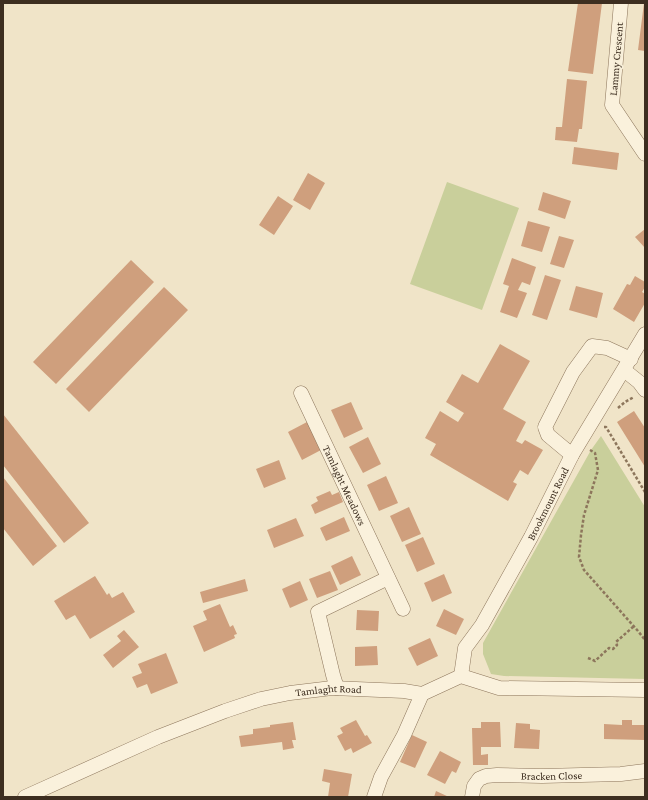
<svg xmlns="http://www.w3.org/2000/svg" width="648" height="800" font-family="'Crimson Pro',serif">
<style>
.green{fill:#c9cf9b}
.building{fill:#cf9f7d}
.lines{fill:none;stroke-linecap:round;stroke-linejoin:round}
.minor-casing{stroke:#8d765c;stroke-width:15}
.path{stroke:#8d765c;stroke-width:2.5;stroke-dasharray:3 2;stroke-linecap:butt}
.minor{stroke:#faf1dc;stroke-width:14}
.labels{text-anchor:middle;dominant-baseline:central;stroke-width:3.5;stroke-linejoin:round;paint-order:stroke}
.street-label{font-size:11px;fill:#3d2e20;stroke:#f7eed8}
</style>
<rect width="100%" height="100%" fill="#f0e4c8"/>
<!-- green -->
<path class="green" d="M447,182L519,208L482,310L410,284Z
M601,436L645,507V679L504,676L491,674L483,654V643L591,450Z"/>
<!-- building -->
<path class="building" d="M578,3H602L593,74L568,71Z
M644,3H645V51L638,50Z
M567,79L587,81L582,129H579L577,142L555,140L556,127H562Z
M574,147L619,153L617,170L572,164Z
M308,173L325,183L310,210L293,200Z
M543,192L571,201L565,219L538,210Z
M278,196L293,206L274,235L259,225Z
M528,221L550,227L542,252L521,246Z
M645,229V248L635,237Z
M559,236L574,240L564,268L550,264Z
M512,258L536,267L530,285L522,282L518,290L527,293L517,318L500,312L509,286L503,284Z
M131,260L154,282L56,384L33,362Z
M545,275L561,280L547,320L532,315Z
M635,276L645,282V287L642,292L645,294V303L634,322L613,309L627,284L630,285Z
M576,286L603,293L597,318L569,310Z
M164,287L188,310L89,412L66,389Z
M500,344L530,361L503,409L526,422L516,441L522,444L525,440L543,450L528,475L520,470L513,482L517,484L508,501L430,455L436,444L425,438L440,411L458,422L464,413L446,402L462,374L478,383Z
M351,402L363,429L344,438L331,410Z
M634,411L645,428V467L617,422Z
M3,414L89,523L64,543L3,465Z
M307,422L321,450L302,460L288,432Z
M368,437L381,464L363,473L349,447Z
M279,460L286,479L264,488L256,469Z
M386,476L398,503L379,511L367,485Z
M3,477L57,546L33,566L3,528Z
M330,491L332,495L339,492L343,502L315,514L311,505L318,501L316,497Z
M409,507L421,534L402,542L390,516Z
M344,517L350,531L326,541L320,528Z
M296,518L304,536L274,548L267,530Z
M423,537L435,564L417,572L405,545Z
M352,556L361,575L340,585L331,566Z
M330,571L338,590L317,598L309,579Z
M444,574L452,593L432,602L424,583Z
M95,576L107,595L109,593L112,598L123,592L135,612L90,639L75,615L66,620L54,601Z
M245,579L248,591L203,603L200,592Z
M300,581L308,600L290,608L282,589Z
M220,604L230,627L233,625L237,634L234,635L235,638L204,652L193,626L207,620L203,611Z
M444,609L464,619L456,635L436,626Z
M357,610L379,611L378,631L356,630Z
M124,630L139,647L113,668L103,655L121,641L117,636Z
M430,638L438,656L417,666L408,648Z
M377,646L378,665L355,666V647Z
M166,653L178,683L151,694L147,684L137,688L132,677L142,673L138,664Z
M356,720L365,736L367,735L372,743L353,753L351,748L345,751L337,736L343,733L340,728Z
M622,720H632V725H645V740L604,739V724L622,725Z
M293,722L296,740H292L294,748L283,750L282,742L241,747L239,736L253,734V729L270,727V725Z
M481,722H500L501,747H481V755L488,754V765H473L472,728H481Z
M516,723L530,724V729L540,730L539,749L514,748Z
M412,735L427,742L415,768L400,762Z
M440,751L461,762L456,773L452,771L445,784L427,775Z
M324,769L352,774L348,797H328L330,783L322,781Z
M436,791L449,797H434Z"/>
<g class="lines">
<!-- minor casing -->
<g class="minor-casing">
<g id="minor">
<path d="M621,3L612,105L645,154"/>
<path d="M624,370L639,382L645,390"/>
<path id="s1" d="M301,393L403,609"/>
<path d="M572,455L548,435L545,427L573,372L592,346L607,348L631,359"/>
<path id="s2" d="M461,676L465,648L482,625L531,537L572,455L645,334"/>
<path d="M337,688L333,675L318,612L388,578"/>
<path id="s3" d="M25,797L158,737L225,711L261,699L290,693L332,688L404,691L422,694L461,676L499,688L645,690"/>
<path d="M374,797L381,777L404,735L422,694"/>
<path id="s4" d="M472,797L474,786L479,779L486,776L497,775L542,776L621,774L645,771"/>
</g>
</g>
<!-- path -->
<path class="path" d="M618,408L625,402L634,397
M604,427H606L645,492
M590,450L595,453L598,470L584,515L581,535L579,557L584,570L638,631L645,640
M588,658L595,661L609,648L613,649L617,645L616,642L634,626"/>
<!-- minor -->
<use href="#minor" class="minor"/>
</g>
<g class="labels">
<!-- street labels -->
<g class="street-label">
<text transform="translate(616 59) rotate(-85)">Lammy Crescent</text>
<text stroke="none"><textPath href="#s1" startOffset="102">Tamlaght Meadows</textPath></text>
<text stroke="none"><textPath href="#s2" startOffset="195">Brookmount Road</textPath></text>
<text stroke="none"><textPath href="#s3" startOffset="324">Tamlaght Road</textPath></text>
<text stroke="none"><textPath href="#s4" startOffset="93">Bracken Close</textPath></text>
</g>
</g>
<!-- border -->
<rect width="648" height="800" fill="none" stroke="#3d2e20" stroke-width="8"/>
</svg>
